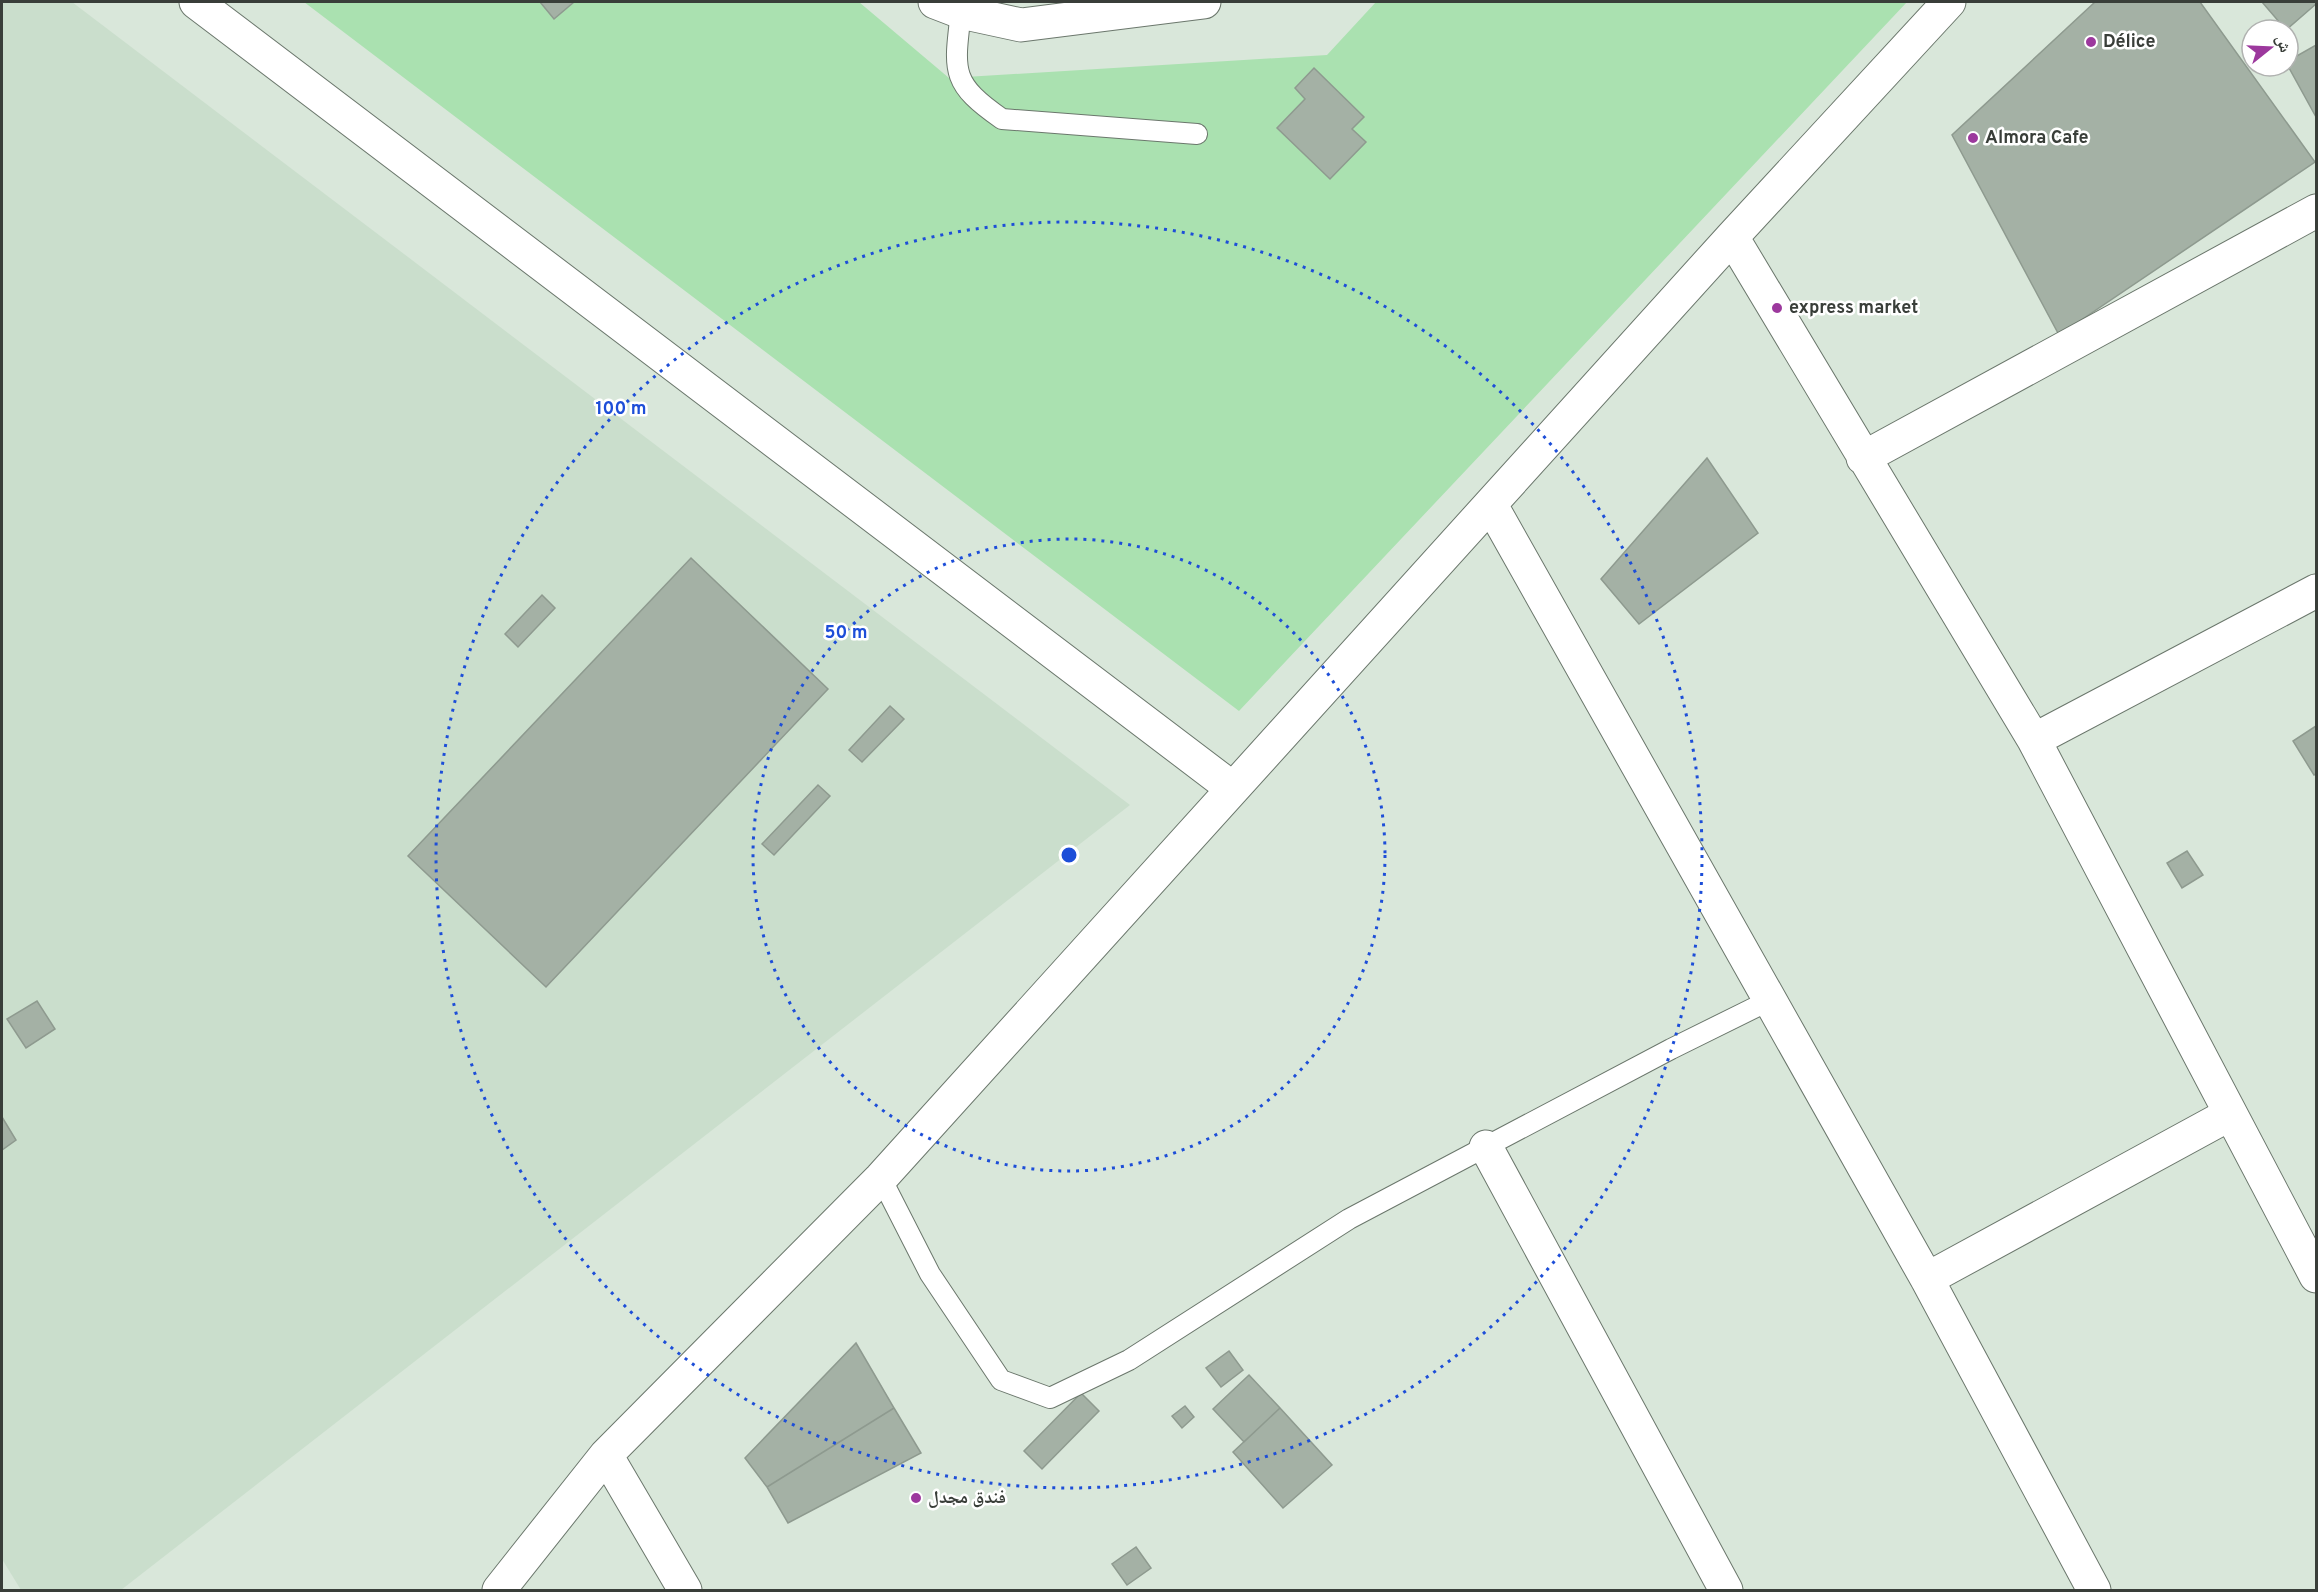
<svg xmlns="http://www.w3.org/2000/svg" width="2318" height="1592" font-family="Overpass,'Noto Naskh Arabic',sans-serif">
<style>
.built{fill:#cadecc}
.green{fill:#aae1b0}
.building{fill:#a4b1a5;stroke:#8e9a8f;stroke-width:1.5}
.lines{fill:none;stroke-linecap:round;stroke-linejoin:round}
.service-casing{stroke:#6b776c;stroke-width:22}
.minor-casing{stroke:#6b776c;stroke-width:35}
.service{stroke:#fff;stroke-width:20}
.minor{stroke:#fff;stroke-width:33}
.ring{fill:none;stroke:#1d4ed8;stroke-width:3;stroke-dasharray:3 6}
.poi-dot{fill:#9c389d;stroke:#fff;stroke-width:2}
.labels{text-anchor:middle;dominant-baseline:central;stroke-width:5;stroke-linejoin:round;paint-order:stroke}
.poi-label{font-size:18px;font-weight:bold;fill:#393e39;stroke:#fff;text-anchor:start}
.centre{fill:#1d4ed8;stroke:#fff;stroke-width:3}
.ring-label{font-size:18px;text-anchor:middle;font-weight:bold;fill:#1d4ed8;stroke:#fff;stroke-width:5;stroke-linejoin:round;paint-order:stroke}
</style>
<rect width="100%" height="100%" fill="#d9e7da"/>
<!-- built -->
<path class="built" d="M2,2H72L1130,805L121,1590H21L2,1559Z"/>
<!-- green -->
<path class="green" d="M304,2H859L949,78L1327,55L1376,2H1907L1239,711Z"/>
<!-- building -->
<path class="building" d="M540,2H574L554,19Z
M2095,2H2200L2315,162L2059,335L1952,135Z
M2262,2H2316V4L2286,30Z
M2316,45V117L2288,66V61Z
M1314,68L1364,117L1352,129L1366,142L1330,179L1277,128L1305,99L1295,88Z
M1707,458L1758,533L1639,624L1601,579Z
M691,558L828,689L546,987L408,856Z
M542,595L555,608L518,647L505,634Z
M890,706L904,719L862,762L849,750Z
M2316,726V774L2314,775L2293,741Z
M818,785L830,796L774,855L762,844Z
M2187,851L2203,875L2182,888L2167,863Z
M37,1001L55,1029L26,1048L7,1019Z
M2,1117L16,1140L2,1150Z
M856,1343L894,1408L767,1487L745,1458Z
M1229,1351L1243,1370L1221,1387L1206,1368Z
M1249,1375L1280,1408L1244,1442L1213,1409Z
M1081,1393L1099,1411L1042,1469L1024,1451Z
M1185,1406L1194,1417L1182,1428L1172,1416Z
M894,1408L921,1453L788,1523L767,1487Z
M1280,1408L1332,1465L1283,1508L1233,1452Z
M1136,1547L1151,1568L1127,1585L1112,1564Z"/>
<g class="lines">
<!-- service casing -->
<g class="service-casing">
<path id="service" d="M961,12C954,71 950,83 1002,119L1197,134
M881,1178L930,1274L1001,1380L1050,1398L1129,1360L1349,1219L1671,1049L1770,1000"/>
</g>
<!-- minor casing -->
<g class="minor-casing">
<path id="minor" d="M196,2L1232,788
M935,2L961,12L1021,25L1204,2
M1732,237L2034,740L2316,1276
M1863,458L2316,211
M1491,505L1927,1279L2094,1590
M2034,740L2316,591
M1486,1147L1726,1590
M1927,1279L2230,1114
M606,1455L685,1590
M499,1590L606,1455L881,1178L1732,237L1949,2"/>
</g>
<!-- service -->
<use href="#service" class="service"/>
<!-- minor -->
<use href="#minor" class="minor"/>
</g>
<!-- distance rings -->
<g class="ring">
<circle cx="1069" cy="855" r="316"/>
<circle cx="1069" cy="855" r="633"/>
</g>
<!-- markers -->
<g class="poi-dot">
<circle cx="2091" cy="42" r="6"/>
<circle cx="1973" cy="138" r="6"/>
<circle cx="1777" cy="308" r="6"/>
<circle cx="916" cy="1498" r="6"/>
</g>
<g class="labels">
<!-- poi labels -->
<g class="poi-label">
<text x="2103" y="42">Délice</text>
<text x="1985" y="138">Almora Cafe</text>
<text x="1789" y="308">express market</text>
<text x="928" y="1498">فندق مجدل</text>
</g>
</g>
<circle cx="1069" cy="855" r="9" class="centre"/>
<g class="ring-label">
<text x="621" y="414">100 m</text>
<text x="846" y="638">50 m</text>
</g>
<!-- border -->
<rect width="2318" height="1592" fill="none" stroke="#393e39" stroke-width="6"/>
<!-- north arrow -->
<g transform="translate(2270 48) rotate(72)"><circle r="28" fill="#ffffff" stroke="#b0b2b0" stroke-width="1.5"/>
<path d="M0-4.5L10 22L0 15L-10 22Z" fill="#9c389d"/>
<text y="-9" font-size="16" font-weight="bold" text-anchor="middle" fill="#393e39">ش</text>
</g>
</svg>
